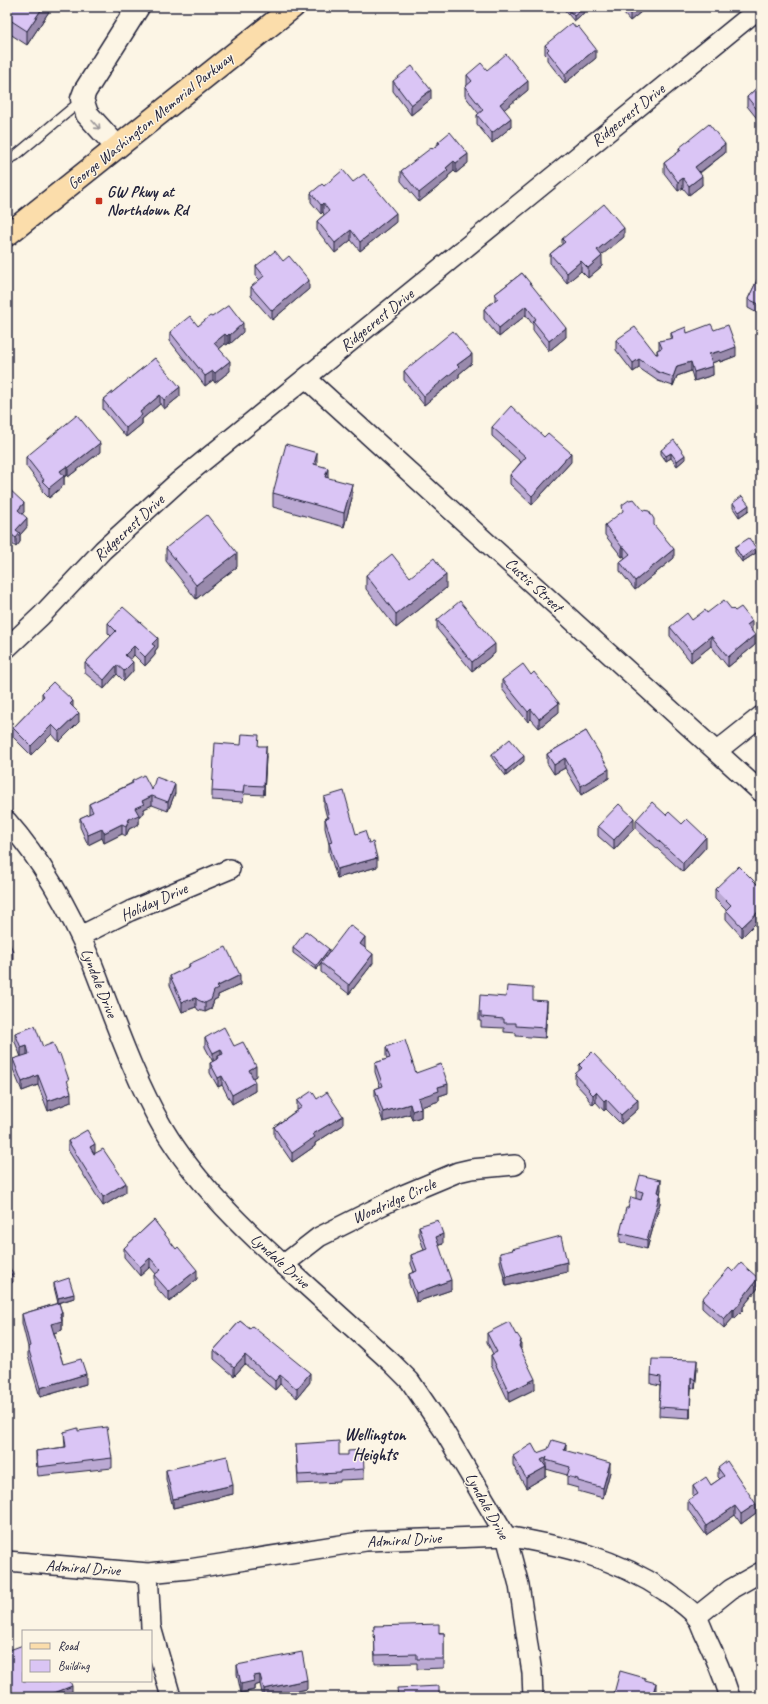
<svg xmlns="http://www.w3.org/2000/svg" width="768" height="1704" font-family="Caveat,sans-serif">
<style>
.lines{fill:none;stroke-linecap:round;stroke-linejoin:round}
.lane-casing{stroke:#22223b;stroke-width:12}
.street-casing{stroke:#22223b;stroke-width:22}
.secondary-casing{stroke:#22223b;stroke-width:25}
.primary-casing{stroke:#22223b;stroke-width:25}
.lane{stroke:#fcf5e5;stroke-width:9}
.street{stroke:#fcf5e5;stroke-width:19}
.secondary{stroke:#fcf5e5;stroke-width:22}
.primary{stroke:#fbddab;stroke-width:22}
.wall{fill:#bba9d3;stroke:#22223b}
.shaded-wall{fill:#998aac;stroke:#22223b}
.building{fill:#dac5f5;stroke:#22223b}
.oneway{stroke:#9a9698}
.poi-dot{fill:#c8321e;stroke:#fcf5e5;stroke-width:1.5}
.labels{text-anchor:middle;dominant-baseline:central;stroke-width:3;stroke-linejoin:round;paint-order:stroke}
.street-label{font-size:16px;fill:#22223b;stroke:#fcf5e5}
.poi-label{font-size:16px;font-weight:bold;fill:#22223b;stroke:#fcf5e5;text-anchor:start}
.neighbourhood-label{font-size:17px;font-weight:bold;fill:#22223b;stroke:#fcf5e5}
</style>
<rect width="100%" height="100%" fill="#fcf5e5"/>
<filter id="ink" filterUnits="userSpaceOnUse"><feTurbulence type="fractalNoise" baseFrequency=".025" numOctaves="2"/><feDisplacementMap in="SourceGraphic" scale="8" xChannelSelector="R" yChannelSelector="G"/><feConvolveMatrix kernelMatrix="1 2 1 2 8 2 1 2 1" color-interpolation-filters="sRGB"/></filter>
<g filter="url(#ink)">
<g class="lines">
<!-- lane casing -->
<g class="lane-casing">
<path id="lane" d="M7,160L15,156L82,100"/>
</g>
<!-- street casing -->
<g class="street-casing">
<path id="street" d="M306,378L761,792
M7,648L41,616L103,550L179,481L761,7
M717,751L761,716
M7,821C43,862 71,913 92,963C114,1019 133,1076 163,1128C197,1185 247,1232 296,1276C328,1305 360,1334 392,1363L410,1381L444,1431L506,1536L519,1585L532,1673L533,1697
M80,936L130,911L230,869
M283,1265L319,1237L403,1195L458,1172L471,1169L515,1165
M7,1561L148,1573L189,1569L366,1541L506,1536C564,1546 616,1558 665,1591C676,1599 687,1606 696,1616C700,1621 702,1629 705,1635C715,1656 723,1675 730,1697
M148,1573L151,1627L171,1697
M696,1617L731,1589L761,1572"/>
</g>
<!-- secondary casing -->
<g class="secondary-casing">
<path id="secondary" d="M117,147L87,114L82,99L85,91L138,7"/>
</g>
<!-- primary casing -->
<g class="primary-casing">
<path id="primary" d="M7,235L293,7"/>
</g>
<!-- lane -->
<use href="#lane" class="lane"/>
<!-- street -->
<use href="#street" class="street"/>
<!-- secondary -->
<use href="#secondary" class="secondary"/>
<!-- primary -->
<use href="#primary" class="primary"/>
</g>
<!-- wall -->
<path class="wall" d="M7,7H52L27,45L7,32Z
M562,7H591L574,21Z
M618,7H647L630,21Z
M545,45L596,58L565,83L547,60V56L545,54Z
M487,70L528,90L504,109L511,127L492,143L477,124V115L479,114L465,96V87L467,85V75Z
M393,81L431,99L411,115L393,91Z
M761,84L759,121L747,106V97Z
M438,142L468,163L456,173L454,171L448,176V179L419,202L401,181V171L432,149L438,144Z
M679,148L725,153L700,173L702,185L689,195L683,188L678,191L664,173V163L679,152Z
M353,182L396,222L360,251L351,240L335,253L317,230V221L324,215L323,212L321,214L311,202V193Z
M624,237L601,255L602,266L588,278L581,271L567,283L550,263V254L562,244V239Z
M256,266L309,289L272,320L251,296V287L260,280L256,276Z
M761,272V315L748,308V299Z
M522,273L566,337L549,351L533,330V325L526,315L499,337L484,319V309L495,301V294Z
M212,317L243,332L230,344L229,343L227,345L225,344L219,349L230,371L215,383L213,380L205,386L170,341V332L198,326Z
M714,330L736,356L720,362V360L712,363L713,375L694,381L691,371L677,376L673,386L658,381L639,368L633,372L616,350V340L657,354V350H659V341L671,339V333H687Z
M155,358L180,396L164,409L160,404L142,419V424L126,437L103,409V400Z
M472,363L459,374V377L424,405L404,380V371Z
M492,427L571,462L532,505L510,484V475L521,462L492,436Z
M661,450L685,459L677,466L671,458L666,461L661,454Z
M100,452L68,477L67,475L64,477V485L49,498L42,491V487L26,466V457Z
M317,465L328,478L352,498L344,527L273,507V493Z
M7,487L24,512L22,514L27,527L20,535V542L16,547L12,544Z
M733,503L749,510L739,517L733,508Z
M605,525H654L674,558L635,590L620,571V562L625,558L624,556L622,557L605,535Z
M735,547L756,553L742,562L735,552Z
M166,548L237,567L196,599L166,561Z
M366,575L410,577L446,588L396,628L366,589Z
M732,610L752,630V631L755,645L728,667L711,646L691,662L670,636V627L692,620L707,613Z
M437,620L495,653L472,671L437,629Z
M108,623L158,647L155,651V655L145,666L134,655L130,660L133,671L124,681L117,674L104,689L85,673V663L111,636L108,633Z
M531,675L559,712L539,728L531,719L528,722L502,689V680Z
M42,693L73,707L79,722L59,742L52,734L31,755L13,737V728L42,698Z
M586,731L609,778L581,795L565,768L554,774L547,763V754Z
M241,745L258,746L266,756L264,795L244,794L243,802L212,800V791Z
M492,754L524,761L506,776L492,758Z
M132,781L152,790L175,793L168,811L152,805L144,809V813L139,816V824L129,829L126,836L122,834L104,843L102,838L88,845L80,827V818L89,814V804L132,783Z
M324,797L356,834L369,843L377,867L337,878L329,852V844L325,828V819L327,818L324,806Z
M666,815L706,847L683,872L636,829V820Z
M598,826L634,828L614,850L598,836Z
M761,888V918L742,937L726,919V910L715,899V889Z
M365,947V948L373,963L349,994L321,972V964L316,970L293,953V948L329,952Z
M189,964L240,985L218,995V998L214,1000L211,1009L205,1012L198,1010L196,1007L182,1012L170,985V976L189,967Z
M533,1000L547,1010L545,1038L516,1036V1033L504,1032V1028L481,1027V1021H479V1012Z
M15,1033L43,1047L69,1086L71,1102L48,1111L38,1085L22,1091L13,1069V1059L21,1057L15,1042Z
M205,1038L234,1046L256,1076L252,1078L255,1091L232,1104L222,1085L218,1087L210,1073V1063L213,1062L205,1047Z
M386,1047L416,1073L448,1093L439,1096V1101L421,1107V1117L412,1120L410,1114L383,1122L375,1098V1089L380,1087L375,1072V1063L387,1059L386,1056Z
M579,1065L638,1109L621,1124L606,1109L604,1111L596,1102L593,1105L588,1099V1097L575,1083V1074L579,1071Z
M317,1099L343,1125L315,1143V1146L292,1162L274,1136V1127L297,1110V1101Z
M68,1141L126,1192L103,1206L68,1150Z
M661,1189L660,1195V1203L647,1249L620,1242V1233L628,1208L636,1198V1190Z
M154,1220L197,1279L169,1302L154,1285V1275L156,1274L150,1267L140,1276L124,1257V1248Z
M419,1226L443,1244L438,1245L451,1290L416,1302L409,1283V1274L414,1272L411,1264V1255L424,1250L419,1235Z
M500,1253L567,1272L506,1286L500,1262Z
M733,1272L758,1288L743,1307V1310L734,1319L733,1318L724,1328L702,1308V1299Z
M54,1283L74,1298L59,1303L62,1313V1330L54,1333L63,1364L86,1384L40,1397L28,1356V1347L22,1323V1314L58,1303L54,1287Z
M240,1321L310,1382L297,1398L280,1384L275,1390L245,1364L234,1376L214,1359V1350Z
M487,1333L521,1350L535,1389L509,1402L491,1365V1355L493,1354L487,1342Z
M697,1369L695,1389L691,1387L690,1418L659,1416L660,1386L651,1384V1375Z
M78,1431L112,1458V1468L38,1476L36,1460V1451L65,1447L64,1432Z
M296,1444L339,1455L364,1469V1479L340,1480V1482L298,1484Z
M566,1451L610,1472L603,1498L578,1491V1488L567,1485V1475L546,1469V1467V1476L526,1488L513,1465V1456Z
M718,1468L756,1513L741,1524L735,1515L706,1535L688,1510V1500L694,1497L693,1495V1486L711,1485L720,1479L718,1477Z
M166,1470L233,1494L173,1508L166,1479Z
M374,1626L444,1633V1668L417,1669V1663L375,1664Z
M7,1651L23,1681L72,1697H9L7,1692Z
M237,1665L307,1689L271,1697H263L260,1684L254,1686V1690L241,1693L237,1674Z"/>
<!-- shaded-wall -->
<path class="shaded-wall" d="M43,7H52L27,45V31Z
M585,7H591L574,21V16Z
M635,7H647L630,21V12Z
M596,49V58L565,83V74Z
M528,81V90L500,113V104Z
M431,90V99L411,115V105Z
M761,110V119L759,121V112Z
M511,118V127L492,143V133Z
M725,144V153L695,176V167Z
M468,154V163L456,173V163Z
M454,161V171L448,176V179L419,202V193L446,168Z
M702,176V185L689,195V186Z
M683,178V188L678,191V182Z
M323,203V212L321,214V205Z
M396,213V222L360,251V242Z
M624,228V237L597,259V250Z
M351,230V240L335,253V243Z
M602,256V266L588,278V268Z
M581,261V271L567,283V273Z
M309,280V289L272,320V311Z
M526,306V315L499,337V328Z
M243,323V332L230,344V335Z
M566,328V337L549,351V341Z
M225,334V344L214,353V343Z
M229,334V343L227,345V336Z
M736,347V356L720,362V360L709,364V354L720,351Z
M472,354V363L459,374V377L424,405V396L457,365Z
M639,359V368L633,372V363Z
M230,361V371L215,383V373Z
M691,362V371L677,376L673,386V377L677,366Z
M713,366V375L694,381V372Z
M213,371V380L205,386V376Z
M180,387V396L164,409V400Z
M160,395V404L142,419V424L126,437V428L140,412Z
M100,443V452L68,477V468Z
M317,453V467L314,464Z
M571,453V462L532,505V496Z
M671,453V458L666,461V456Z
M685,455V459L677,466V461Z
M67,466V475L64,477V485L49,498V488L60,471Z
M328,468V482L325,477Z
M352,484V498L344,527V513Z
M24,503V512L18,519V510Z
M749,505V510L739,517V512Z
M27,518V527L20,535V542L16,547V530Z
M12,535V544L7,549V540Z
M622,547H624V556L622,557Z
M756,548V553L742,562V558Z
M674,549V558L635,590V581Z
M237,553V567L196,599V585Z
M446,575V588L396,628V614Z
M752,621V630L747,635V625Z
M755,635V645L728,667V657Z
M711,636V646L691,662V652Z
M158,638V647L155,651V655L145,666V657L152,644Z
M495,644V653L472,671V662Z
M134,646V655L125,665V655Z
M133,662V671L124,681V671Z
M117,665V674L104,689V680Z
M73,701V711L70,704Z
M559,703V712L539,728V719Z
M531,709V719L528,722V712Z
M79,713V722L59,742V732Z
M52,725V734L31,755V746Z
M266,746V756L264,795V786Z
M524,756V761L506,776V771Z
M565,758V768L554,774V765Z
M609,769V778L581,795V786Z
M175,784V793L168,811V802Z
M152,796V805L144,809V813L139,816V824L129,829L126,836V826L135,808L142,801Z
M634,818V828L614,850V840Z
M122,824V834L104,843V833Z
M102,829V838L88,845V835Z
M706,837V847L683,872V863Z
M377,858V867L337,878V869Z
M761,909V918L742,937V927Z
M365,937V947L360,954V944Z
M329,949V953L321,963V964L316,970V966Z
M13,951V960L7,963V953Z
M373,954V963L349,994V985Z
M240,975V985L218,995V998L214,1000L211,1009L205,1012V1003L216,987Z
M10,982V995L7,996V987L9,983Z
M196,998V1007L182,1012V1002Z
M547,1001V1010L545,1038V1028Z
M27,1046V1055L21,1057V1048Z
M221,1049V1058L218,1056V1060L213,1062V1053Z
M256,1066V1076L249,1080V1070Z
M38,1075V1085L22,1091V1082Z
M222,1076V1085L218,1087V1078Z
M255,1082V1091L232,1104V1095Z
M448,1084V1093L439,1096V1101L418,1108V1098L438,1087Z
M596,1092V1102L593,1105V1095Z
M71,1093V1102L48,1111V1101Z
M606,1099V1109L604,1111V1101Z
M638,1100V1109L621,1124V1115Z
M410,1104V1114L383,1122V1112Z
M421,1108V1117L412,1120V1111Z
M343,1116V1125L315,1143V1146L292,1162V1153L313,1134Z
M95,1144V1153L90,1156V1147Z
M661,1180V1189L660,1195V1203L647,1249V1240Z
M126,1183V1192L103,1206V1197Z
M443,1234V1244L436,1246V1237Z
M150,1258V1267L140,1276V1267Z
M567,1262V1272L506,1286V1277Z
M197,1270V1279L169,1302V1292Z
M13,1273V1282L7,1286V1277Z
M758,1278V1288L743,1307V1310L734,1319V1310L742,1299Z
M451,1280V1290L416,1302V1293Z
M74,1294V1298L58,1303V1298Z
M733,1309V1318L724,1328V1319Z
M60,1313H62V1330L51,1334V1324Z
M521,1340V1349L519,1346Z
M245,1355V1364L234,1376V1367Z
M697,1360V1369L695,1389V1380Z
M310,1373V1382L297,1398V1389Z
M86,1374V1384L40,1397V1388Z
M280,1375V1384L275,1390V1381Z
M691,1377V1387L690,1418V1409Z
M535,1379V1389L509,1402V1392Z
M566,1444V1453L564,1450Z
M547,1457L546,1460V1467L541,1460Z
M610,1463V1472L603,1498V1488Z
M546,1467V1476L526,1488V1478Z
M233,1485V1494L173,1508V1499Z
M756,1504V1513L741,1524V1514Z
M735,1506V1515L706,1535V1526Z
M260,1675V1684L254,1686V1690L241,1693V1684L253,1676Z
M307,1680V1689L271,1697H264V1689Z
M656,1683V1693L655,1697L653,1693Z
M72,1686V1697H44Z"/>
<!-- building -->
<path class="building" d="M7,7H43L27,31L7,18Z
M566,7H585L574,16Z
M625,7H635L630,12Z
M572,23L576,28L578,26L596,49L565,74L547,51L549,49L545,45Z
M506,54L528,81L500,104L511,118L492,133L477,115L483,110L465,87L472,81L467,75L481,63L487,70Z
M412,66L431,90L411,105L393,81Z
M761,84V110L759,112L747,97Z
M709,124L725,144L695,167L702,176L689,186L683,178L678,182L664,163L681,150L679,148Z
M450,132L468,154L456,163L454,161L446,168L448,170L419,193L401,171L431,148L432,149L440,143L438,142Z
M343,170L353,182L364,174L396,213L360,242L351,230L335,243L317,221L329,211L323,203L321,205L311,193L322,184L324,186Z
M604,204L624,228L597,250L602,256L588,268L581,261L567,273L550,254L565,242L562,239Z
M275,251L283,261L289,256L309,280L272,311L251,287L264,276L256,266Z
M761,272V305L748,299Z
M522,273L566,328L549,341L533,321L536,319L526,306L499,328L484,309L498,298L495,294Z
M229,305L243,323L230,335L229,334L227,336L225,334L214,343L230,361L215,373L213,371L205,376L170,332L190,316L198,326L210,316L212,317Z
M711,324L714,330L728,325L736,347L720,353V351L709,354L713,366L694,372L691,362L677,366L673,377L658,372L639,359L633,363L616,340L635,327L656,354H658L657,350L662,348L659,341L673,338L671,333L686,327L687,333Z
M453,331L472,354L457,365L459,367L424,396L404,371Z
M155,358L180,387L164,400L160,395L140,412L142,415L126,428L103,400Z
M511,406L544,437L548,433L571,453L532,496L510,475L526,457L492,427Z
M77,415L100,443L68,468L67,466L60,471L64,476L49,488L42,481L44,480L26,457Z
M674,440L685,455L677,461L671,453L666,456L661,450Z
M286,444L317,453L314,464L328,468L325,477L352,484L344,513L273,493Z
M7,487L24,503L18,510L27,518L16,530L20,533L16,538L12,535L7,540Z
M742,496L749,505L739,512L733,503Z
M634,499L643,510L649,511L654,519V525L674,549L635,581L620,562L630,554L624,547H622L605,525L623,511L622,505L629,500Z
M207,515L237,553L196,585L166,548Z
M749,538L756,548L742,558L735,547Z
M392,554L410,577L434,558L446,575L396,614L366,575Z
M724,600L732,610L733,609L735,611L741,607L752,621L747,625L755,635L728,657L711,636L691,652L670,627L687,613L692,620L705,610L707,613Z
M460,601L495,644L472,662L437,620Z
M123,607L158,638L152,644L155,646L145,657L134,646L125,655L133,662L124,671L117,665L104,680L85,663L116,631L108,623Z
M523,664L531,675L534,672L559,703L539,719L531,709L528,712L502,680Z
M53,682L73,701L70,704L79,713L59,732L52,725L31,746L13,728L44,696L42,693Z
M586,731L609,769L581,786L565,758L554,765L547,754Z
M242,734L259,735L258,746H266L264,786L244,785L243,793L212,791L215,743L241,745Z
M510,739L524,756L506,771L492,754Z
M144,775L152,790L156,777L175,784L168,802L152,796L142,801L144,804L135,808L139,815L129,819L126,826L122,824L104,833L102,829L88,835L80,818L93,812L89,804L133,783L132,781Z
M344,791L356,834L365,831L369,843L373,842L377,858L337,869L329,843L332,842L325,819L329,818L324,797Z
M652,802L666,815L669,812L682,824L687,819L706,837L683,863L636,820Z
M619,804L634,818L614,840L598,826Z
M739,866L761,888V909L742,927L726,910L731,905L715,889Z
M350,925L365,937L360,944L373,954L349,985L321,963Z
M306,931L329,949L316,966L293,948Z
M7,938L13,951L7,953Z
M226,947L240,975L216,987L218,989L214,991L211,1000L205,1003L198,1000L196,998L182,1002L170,976L190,966L189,964Z
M7,975L10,982L9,983L10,986L7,987Z
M507,986L533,988V1000L547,1001L545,1028L516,1026V1023H504V1019L481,1017V1012H479L480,995L506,997Z
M35,1026L43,1047L53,1043L58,1055L60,1054L69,1080H67L71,1093L48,1101L38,1075L22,1082L13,1059L29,1054L27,1046L21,1048L15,1033Z
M224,1027L234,1046L243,1042L256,1066L249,1070L255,1082L232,1095L222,1076L218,1078L210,1063L219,1058L218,1056L223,1054L221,1049L213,1053L205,1038Z
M405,1040L416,1073L441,1064L448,1084L438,1087L439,1091L418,1098L421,1108L412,1111L410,1104L383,1112L375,1089L383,1086L375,1063L390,1058L386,1047Z
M592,1052L638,1100L621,1115L606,1099L604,1101L596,1092L593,1095L588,1090L589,1089L575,1074L582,1068L579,1065Z
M312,1091L317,1099L327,1092L343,1116L313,1134L315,1137L292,1153L274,1127L302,1107L297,1101Z
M87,1130L95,1144L90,1147L94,1154L103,1149L126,1183L103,1197L68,1141Z
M640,1175L661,1180L658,1192L660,1193L647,1240L620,1233L626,1208H628L631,1197L641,1200L643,1192L636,1190Z
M154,1220L176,1249L178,1247L197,1270L169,1292L154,1275L161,1270L150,1258L140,1267L124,1248Z
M438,1220L443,1234L436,1237L451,1280L416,1293L409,1274L417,1271L411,1255L427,1249L419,1226Z
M561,1236L567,1262L506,1277L500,1253L513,1250L512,1249Z
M741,1263L758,1278L742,1299L743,1300L734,1310L733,1309L724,1319L702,1299L729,1268L733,1272Z
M7,1264L13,1273L7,1277Z
M69,1278L74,1294L58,1298L54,1283Z
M59,1303L62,1313H60L62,1321L51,1324L63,1364L81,1359L86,1374L40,1388L28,1347L30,1346L22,1314Z
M240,1321L250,1329L252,1326L310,1373L297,1389L280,1375L275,1381L245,1355L234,1367L214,1350Z
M509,1322L516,1335L517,1334L521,1340L519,1346L535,1379L509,1392L491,1355L497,1352L487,1333Z
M652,1359L697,1360L695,1380L691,1377L690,1409L659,1407L661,1377L651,1375Z
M107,1427L112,1458L38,1467L36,1451L66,1447L64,1432L78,1428V1431Z
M552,1440L566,1444L564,1450L610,1463L603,1488L578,1481V1479L567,1476L570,1467L546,1460L547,1457L541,1460L546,1467L526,1478L513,1456L532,1444L537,1453L548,1449Z
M339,1441V1455H348V1451L363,1450L364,1469L340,1471V1473L298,1475L296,1444Z
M227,1456L233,1485L173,1499L166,1470Z
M727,1461L756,1504L741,1514L735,1506L706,1526L688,1500L698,1494L693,1486L706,1477L711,1485L724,1476L718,1468Z
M439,1624V1633H444V1659H417V1654L375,1655L374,1626Z
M23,1645V1681H70L72,1686L44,1697H14L7,1679V1651Z
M302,1652L307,1680L264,1689L260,1675L253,1676L254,1681L241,1684L237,1665Z
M620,1671L645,1678V1680L656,1683L653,1693L661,1695L662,1690L678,1694L677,1697H613Z
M439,1686V1697H398L397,1688Z"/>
<!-- one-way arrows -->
<defs><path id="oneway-shaft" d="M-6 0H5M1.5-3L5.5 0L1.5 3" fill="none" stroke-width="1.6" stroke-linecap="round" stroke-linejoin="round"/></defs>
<use class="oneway" href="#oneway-shaft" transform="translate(96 125) rotate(48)"/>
</g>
<!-- markers -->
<rect class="poi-dot" x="95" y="197" width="8" height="8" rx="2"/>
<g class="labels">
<!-- street labels -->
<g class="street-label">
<text transform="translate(628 115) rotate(-39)">Ridgecrest Drive</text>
<text transform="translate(150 121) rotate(-39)">George Washington Memorial Parkway</text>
<text transform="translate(377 320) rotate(-39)">Ridgecrest Drive</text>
<text transform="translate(129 528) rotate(-43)">Ridgecrest Drive</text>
<text transform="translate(534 585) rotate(43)">Custis Street</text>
<text transform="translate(154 902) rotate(-24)">Holiday Drive</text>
<text transform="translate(99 983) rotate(68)">Lyndale Drive</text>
<text transform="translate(394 1201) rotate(-24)">Woodridge Circle</text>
<text transform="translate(280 1261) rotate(42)">Lyndale Drive</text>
<text transform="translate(487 1506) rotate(61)">Lyndale Drive</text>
<text transform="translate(404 1540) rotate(-3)">Admiral Drive</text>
<text transform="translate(83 1568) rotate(4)">Admiral Drive</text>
</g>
<!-- poi labels -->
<g class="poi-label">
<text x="107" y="192">GW Pkwy at<tspan x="107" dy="18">Northdown Rd</tspan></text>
</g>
<!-- neighbourhood labels -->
<g class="neighbourhood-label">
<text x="375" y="1434">Wellington<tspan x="375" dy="20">Heights</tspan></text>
</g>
</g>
<!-- margin -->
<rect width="768" height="1704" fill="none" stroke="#fcf5e5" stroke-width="24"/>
<rect x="12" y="12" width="744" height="1680" fill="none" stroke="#22223b" stroke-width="1.5" filter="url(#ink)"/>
<!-- legend -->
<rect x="22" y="1630" width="130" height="52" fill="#fcf5e5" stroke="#a5a1a1"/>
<rect x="30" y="1643" width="20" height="6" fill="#fbddab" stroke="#a5a1a1"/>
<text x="58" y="1650" font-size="12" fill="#22223b">Road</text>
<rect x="30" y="1660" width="20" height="12" fill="#dac5f5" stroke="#a5a1a1"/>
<text x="58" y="1670" font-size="12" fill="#22223b">Building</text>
</svg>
